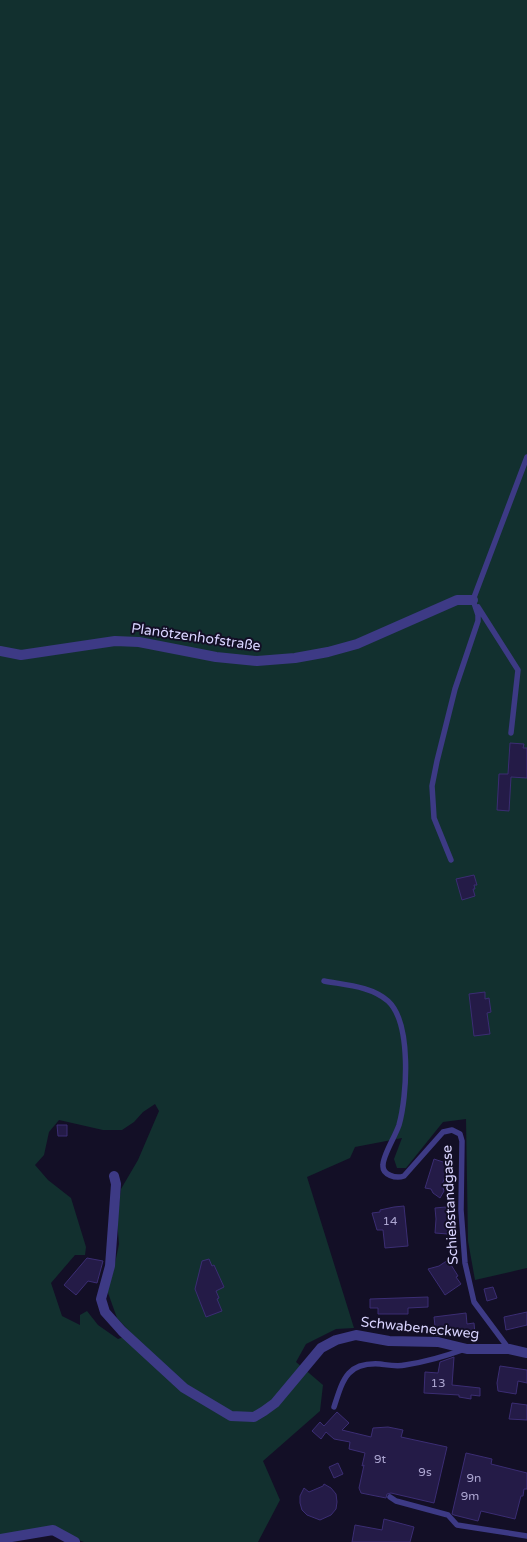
<svg xmlns="http://www.w3.org/2000/svg" width="527" height="1542" font-family="'Varela Round',sans-serif">
<style>
.green{fill:#12302f;fill-rule:evenodd}
.building{fill:#241b47;stroke:#3b2d73}
.lines{fill:none;stroke-linecap:round;stroke-linejoin:round}
.service{stroke:#3d3a85;stroke-width:5.5}
.minor{stroke:#3d3a85;stroke-width:10}
.labels{text-anchor:middle;dominant-baseline:central;stroke-width:4;stroke-linejoin:round;paint-order:stroke}
.number-label{font-size:12px;fill:#aca6d1}
.street-label{font-size:14px;fill:#d9d4ff;stroke:#130f26}
</style>
<rect width="100%" height="100%" fill="#130f26"/>
<!-- green -->
<path class="green" d="M0,0H527V1268L475,1280L468,1241L466,1119L443,1122L406,1168H397L394,1159L402,1138L355,1147L350,1158L307,1177L354,1328L336,1329L306,1344L296,1362L323,1385L320,1411L263,1461L280,1500L258,1542H84L46,1529L0,1536ZM155,1104L159,1111L138,1160L121,1189L117,1220L119,1244L113,1273L107,1290L117,1318L132,1334L118,1339L98,1325L87,1311L80,1315V1325L62,1316L51,1283L75,1255H85L86,1247L71,1198L48,1180L35,1165L44,1155L49,1132L59,1120L103,1130H122L134,1122L143,1112Z"/>
<!-- building -->
<path class="building" d="M510,743L524,744L523,748H527V778L511,777L509,811L497,810L499,774H508Z
M474,875L477,885H474L475,889H473L475,896L462,900L456,879Z
M485,992V999L489,998L491,1012L487,1013L490,1034L474,1036L469,994Z
M57,1125H67V1136H58Z
M434,1159L449,1164L442,1185L444,1191L440,1198L433,1193L431,1189L425,1188Z
M404,1206L408,1246L385,1248L383,1230H377L372,1213L380,1212V1210L394,1207Z
M446,1207L449,1226L448,1234L435,1233L436,1219L435,1208Z
M87,1258L103,1261L97,1283L88,1281L76,1295L64,1285Z
M209,1259L212,1266L214,1265L224,1287L216,1291L219,1298L217,1299L222,1311L206,1317L195,1289L202,1261Z
M448,1260L458,1276L456,1277L461,1284L445,1295L428,1269L439,1266Z
M493,1287L497,1298L487,1301L484,1289Z
M428,1297V1307L408,1308V1314H378V1308H370V1299Z
M527,1312V1325L506,1330L504,1317Z
M466,1313L467,1324L474,1323L475,1334L457,1336L456,1333L436,1335L434,1317Z
M454,1357L452,1385L480,1388V1396L471,1395V1399L459,1397V1395L424,1393L425,1372L438,1373L440,1362Z
M500,1366L527,1370V1383L518,1381L516,1394L498,1391L497,1383Z
M512,1403L527,1405V1420L509,1419Z
M337,1412L349,1423L342,1430L371,1437L373,1428L388,1427L403,1430L401,1437L447,1447L434,1503L391,1493L387,1494L386,1498L361,1493L359,1488L364,1465L362,1466L365,1453L349,1449L350,1442L334,1439L326,1432L321,1439L312,1431L320,1422L324,1426Z
M466,1453L492,1459L491,1464L527,1473V1489H524L523,1496H521L515,1519L481,1511L478,1521L454,1515L452,1514Z
M338,1463L343,1474L334,1478L329,1467Z
M324,1484L331,1488L336,1494L337,1502L336,1509L331,1515L320,1520L307,1515L302,1510L300,1503V1496L304,1488L309,1492L323,1486Z
M384,1519L414,1527L410,1542H352L355,1525L382,1530Z"/>
<g class="lines">
<!-- service -->
<path class="service" d="M478,607L518,670L511,733
M451,860L434,818L432,786L437,761L455,689L478,621V615L473,600L527,457
M324,981C345,985 371,986 388,1001C412,1023 407,1097 399,1125C395,1137 383,1155 383,1165C382,1175 396,1179 404,1176L443,1132L452,1130L460,1134L462,1141L461,1210L465,1263L474,1302L509,1349
M334,1407C343,1379 347,1362 380,1364C388,1365 397,1367 405,1365C425,1362 446,1356 465,1349
M390,1497L396,1501L448,1515L457,1525L527,1536"/>
<!-- minor -->
<path class="minor" d="M0,651L21,655L115,641L139,642L216,657L257,661L295,658L328,652L357,644L457,600H473
M114,1176L116,1184L110,1266L101,1299L105,1312L122,1331L184,1388L231,1416L254,1417L264,1411L275,1403L321,1348L336,1340L356,1335L389,1341L438,1342L467,1349H509L527,1353
M0,1539L53,1530L75,1542"/>
</g>
<g class="labels">
<!-- number labels -->
<g class="number-label">
<text x="390" y="1221">14</text>
<text x="438" y="1383">13</text>
<text x="380" y="1459">9t</text>
<text x="425" y="1472">9s</text>
<text x="474" y="1478">9n</text>
<text x="470" y="1496">9m</text>
</g>
<!-- street labels -->
<g class="street-label">
<text transform="translate(196 637) rotate(8)">Planötzenhofstraße</text>
<text transform="translate(450 1205) rotate(-93)">Schießstandgasse</text>
<text transform="translate(420 1328) rotate(6)">Schwabeneckweg</text>
</g>
</g>
</svg>
